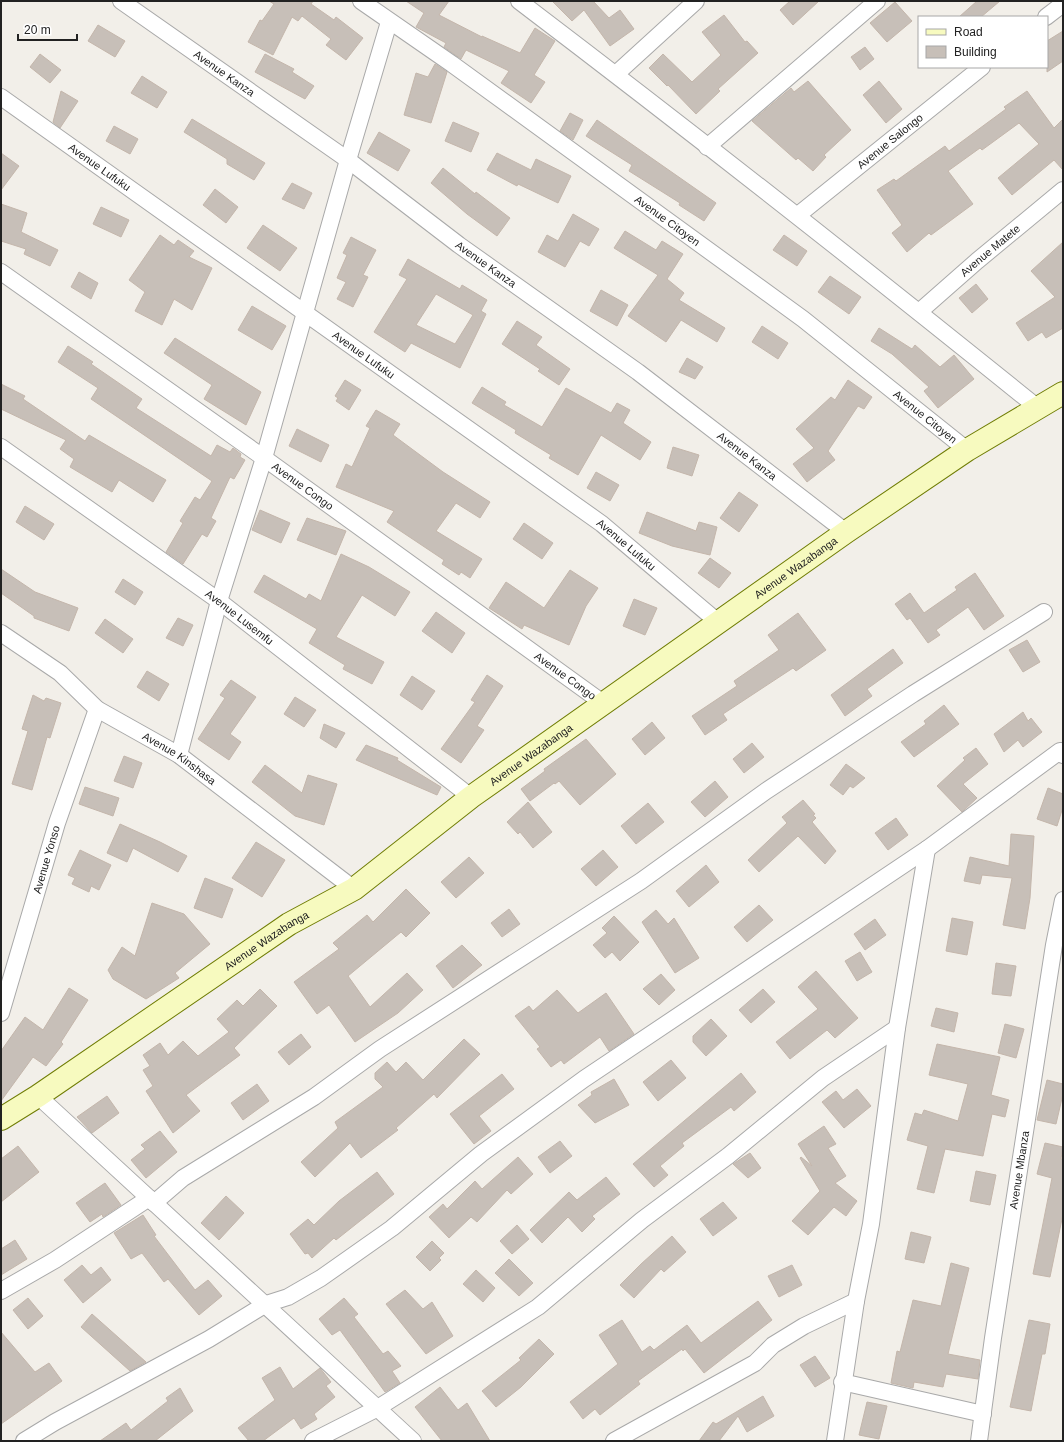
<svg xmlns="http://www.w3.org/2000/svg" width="1064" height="1442" font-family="Arial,sans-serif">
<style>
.building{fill:#c7bfb8;stroke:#c4b6ab;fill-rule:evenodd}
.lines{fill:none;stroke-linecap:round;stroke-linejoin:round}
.minor-casing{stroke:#a9a9a9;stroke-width:18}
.secondary-casing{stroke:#707d05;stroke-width:24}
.minor{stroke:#fff;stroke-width:16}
.secondary{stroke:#f7fabf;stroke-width:22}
.labels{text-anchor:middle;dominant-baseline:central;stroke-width:3.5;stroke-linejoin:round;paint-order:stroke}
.street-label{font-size:11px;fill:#222;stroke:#fff}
</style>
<rect width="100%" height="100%" fill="#f2efe9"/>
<!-- building -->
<path class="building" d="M269,1H313L311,4L334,20L336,17L363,38L346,60L326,45L331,39L302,16L298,21L292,17L273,55L248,42L260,20L262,21L274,4Z
M406,1H449L439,15L482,37V36L520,53L535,28L555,41L534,75L545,82L531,103L501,83L509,71L466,50L461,59L444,47L446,43L416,27L424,13Z
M552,1H593L609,18L620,10L634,29L610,46L584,10L572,21Z
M790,1H819L793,25L780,10Z
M977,1H1000L981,17H959Z
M895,2L912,21L887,42L870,23Z
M724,15L745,42L747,41L758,53L718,89L720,91L696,114L668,85L667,86L649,68L663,54L692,82L721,55L702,32Z
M98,25L125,41L115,57L88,41Z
M1063,31V61L1047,72V41Z
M865,47L874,59L860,70L851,57Z
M40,54L61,70L50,83L30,67Z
M265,54L294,69L292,72L314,86L305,99L255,72Z
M435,64L447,72L431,123L404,115L416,73L428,77Z
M142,76L167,92L157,108L131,93Z
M808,81L851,130L824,155L826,157L813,171L798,158L796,160L752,121L791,88L794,92Z
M879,81L902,109L886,123L863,95Z
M61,91L78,101L60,128L53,122Z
M1027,91L1054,128L1063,119V170L1054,160L1012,195L998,178L1039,144L1019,123L982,150L980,148L948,171L973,204L931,235L929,233L907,252L892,233L902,225L877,190L894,179L896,181L945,146L949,151L1006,109L1004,107Z
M570,113L583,120L573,140L560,131Z
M192,119L265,163L254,180L227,164V159L184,132Z
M597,120L716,203L704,221L679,205L680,203L629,171L632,165L586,136Z
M453,122L479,133L471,152L445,141Z
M114,126L138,139L130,154L106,141Z
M379,132L410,150L398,171L367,153Z
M1,153L19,166L1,190Z
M497,153L531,170L536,159L571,176L558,203L518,184L517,186L487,170Z
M443,168L475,194L476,192L510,218L497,236L467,214L431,183Z
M292,183L312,193L304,209L282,199Z
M215,189L238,207L226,223L203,205Z
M1,204L27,213L21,232L58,250L50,266L24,254L26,249L1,241Z
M101,207L129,220L121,237L93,224Z
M573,214L599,229L589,246L580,241L565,267L538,252L547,235L558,241Z
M263,225L297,248L280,271L247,248Z
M625,231L656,250L662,241L683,254L667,279L684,293L679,300L725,328L717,342L681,320L666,342L628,316L658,275L614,248Z
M160,235L174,245L178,240L194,251L189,257L212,268L192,310L174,299L162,325L135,311L145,292L129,280Z
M784,235L807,251L797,266L773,250Z
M351,237L376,250L363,275L368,277L353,307L337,299L346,282L337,278L347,255L343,253Z
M1063,242V328L1046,338L1042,332L1028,341L1016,323L1055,297L1031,271Z
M408,259L460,289L462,285L487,300L481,311L486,314L460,368L411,343L405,352L374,332L407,279L399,275ZM436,294L473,315L455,344L416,325Z
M79,272L98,283L91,299L71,287Z
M830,276L861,297L849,314L818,292Z
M976,284L988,299L972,313L959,298Z
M601,290L628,305L617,326L590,311Z
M252,306L286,326L272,350L238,330Z
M517,321L542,337L536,345L570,369L559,385L538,371L540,369L502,344Z
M762,326L788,343L778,359L752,342Z
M879,328L912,349L915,345L940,367L954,355L974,379L938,408L924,391L929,387L892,354L871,341Z
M175,338L261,392L246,425L204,399L212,385L164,353Z
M68,346L93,362L91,364L142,399L136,408L211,456L217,445L230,452L233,448L241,454L240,457L245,460L234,479L230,477L211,518L216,521L207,537L202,534L183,564L166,552L183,523L180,521L195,497L200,500L212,481L91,399L98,388L58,362Z
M687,358L703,367L695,379L679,372Z
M345,380L361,390L349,410L336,401L338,398L335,396Z
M848,380L872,397L864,409L858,406L828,451L835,460L807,482L793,464L814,448L796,429L831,397L835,400Z
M1,384L25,396L23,399L85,441L89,435L166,480L153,502L119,480L112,492L70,467L74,459L60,449L66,440L1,409Z
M482,387L506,402L504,405L542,427L566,388L611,413L617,403L630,410L623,423L651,442L640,460L601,435L578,475L549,458L551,455L515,433L516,430L472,403Z
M376,410L400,424L393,435L443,472L490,502L480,518L456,503L436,531L482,559L470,578L461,572L459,575L442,564L444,560L387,522L394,511L336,487L346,464L352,467L370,428L366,426Z
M297,429L329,445L321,462L289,446Z
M673,447L699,455L692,476L667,468Z
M596,472L619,485L610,501L587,488Z
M739,492L758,505L739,532L720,518Z
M25,506L54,524L44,540L16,522Z
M260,510L290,523L281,543L252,530Z
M647,512L696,531L699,522L717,527L710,555L672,546L639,533Z
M307,518L346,531L336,555L297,540Z
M524,523L553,543L542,559L513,539Z
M341,554L369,567L410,592L395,616L362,595L336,637L384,662L372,684L343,669L345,665L309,643L317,629L254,592L264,575L306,599L309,594L321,601Z
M710,558L731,573L719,588L698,573Z
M1,569L35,592L78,608L69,631L34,618V616L1,593Z
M570,570L598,588L586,606L569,645L524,625L522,629L489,608L506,582L544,608Z
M975,573L1004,616L984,630L968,607L936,630L940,635L928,643L910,618L907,620L895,604L910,593L924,613L957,590L955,587Z
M123,579L143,592L135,605L115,592Z
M634,599L657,608L645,635L623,626Z
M436,612L465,633L452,653L422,631Z
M798,613L826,650L796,671L793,668L723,714L727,720L705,735L692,716L737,686L734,681L779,650L768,635Z
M178,618L193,625L183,646L166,638Z
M105,619L133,639L123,653L95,633Z
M1027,640L1040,662L1023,672L1009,650Z
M893,649L903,663L867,689L872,696L845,716L831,695Z
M147,671L169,684L159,701L137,687Z
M487,675L503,686L477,726L484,730L461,763L441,749L475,702L471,700Z
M412,676L435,691L422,710L400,695Z
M231,680L256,697L230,734L241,742L229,760L198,739L225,698L220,695Z
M33,695L44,701L46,698L61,703L50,738L47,737L32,790L12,784L28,731L22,729Z
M295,697L316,710L304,727L284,714Z
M944,705L959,724L914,757L901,742L926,724L924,721Z
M1023,712L1028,721L1031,718L1042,732L1023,747L1018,740L1004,752L994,734Z
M652,722L665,738L645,755L632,739Z
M324,724L345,733L336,748L320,738Z
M586,739L616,774L580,805L559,781L555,784L554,783L530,801L521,789L545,771L544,769Z
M752,743L764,757L744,773L733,759Z
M366,745L398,758L397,760L441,787L437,795L356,760Z
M976,748L988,764L963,784L977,798L962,812L937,786L965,760L963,758Z
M124,756L142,763L133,788L114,781Z
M846,764L865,778L853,788L850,786L843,795L830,785Z
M265,765L302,793L308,775L337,784L324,825L295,816L252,782Z
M715,781L728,797L705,817L691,802Z
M85,787L119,798L113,816L79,804Z
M1048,788L1063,794V807L1057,826L1037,819Z
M803,800L815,814L813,815L816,818L812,822L836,851L825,864L798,836L759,872L748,860L787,823L782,817Z
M528,802L552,832L533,848L520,832L518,834L507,822Z
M648,803L664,822L636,844L621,826Z
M896,818L908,835L888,850L875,833Z
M120,824L160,842L187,856L178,872L133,848L127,862L107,853Z
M1011,834L1034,836L1030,898L1025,929L1003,925L1012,878L982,875L980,884L964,881L970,857L1009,866Z
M256,842L285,860L262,897L232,878Z
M80,850L111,865L99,890L91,886L89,892L72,884L75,878L68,875Z
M603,850L618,867L596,886L581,869Z
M469,857L484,873L456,898L441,882Z
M706,865L719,882L689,907L676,891Z
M205,878L233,889L222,918L194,908Z
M406,889L430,913L406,937L401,932L348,976L370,1007L407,973L423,990L398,1013L355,1042L329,1005L317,1014L294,982L339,949L333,943L367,915L373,922Z
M152,903L184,914L210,944L175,973L179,978L146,999L113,979L108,970L122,947L135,956Z
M759,905L773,920L747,942L734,927Z
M509,909L520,924L502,937L491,923Z
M656,910L668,924L674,918L699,958L675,973L642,922Z
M614,916L639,942L620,961L612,952L605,958L593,945L607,933L602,928Z
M952,918L973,922L967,955L946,951Z
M875,919L886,935L865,950L854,934Z
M462,945L482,965L453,988L436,966Z
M860,952L872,972L857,981L845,961Z
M996,963L1016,966L1011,996L992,994Z
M816,971L858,1018L835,1038L827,1030L790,1059L776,1042L818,1009L798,987Z
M661,974L675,990L659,1005L643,989Z
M69,988L88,1000L61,1042L63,1044L46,1066L33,1057L1,1101V1051L25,1017L43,1030Z
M260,989L277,1006L234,1048L240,1055L186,1095L200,1111L173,1133L146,1091L153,1086L143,1070L150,1066L143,1055L160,1043L168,1055L183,1041L198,1056L229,1032L217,1019L237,1000L243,1006Z
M763,989L775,1002L751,1023L739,1010Z
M557,990L578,1013L606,993L634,1034L609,1051L600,1037L564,1064L561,1060L551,1067L537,1049L540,1047L515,1016L529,1006L533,1011Z
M936,1008L958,1013L954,1032L931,1026Z
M711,1019L727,1036L706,1056L693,1042V1036Z
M1005,1024L1024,1029L1016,1058L998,1053Z
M301,1034L311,1047L289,1065L278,1052Z
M464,1039L480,1054L437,1098L434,1094L396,1128L398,1130L361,1158L350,1143L315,1177L301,1162L338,1128L335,1122L383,1087L375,1079V1073L387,1062L396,1072L406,1062L423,1080Z
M937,1044L1000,1057L991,1095L1009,1100L1005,1117L992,1114L983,1156L945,1149L934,1193L917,1189L928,1146L907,1140L915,1113L922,1115L924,1110L958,1121L968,1084L929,1075Z
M671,1060L686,1078L658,1101L643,1082Z
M741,1073L756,1092L734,1111L731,1107L682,1143L684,1146L660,1166L668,1175L654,1187L633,1164Z
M502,1074L514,1089L479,1116L491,1131L474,1144L450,1114Z
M614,1079L629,1105L595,1123L578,1105L592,1095L591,1092Z
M1047,1080L1063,1084V1094L1056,1124L1037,1120Z
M257,1084L269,1101L243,1120L231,1103Z
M857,1089L871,1106L844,1128L822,1102L836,1091L843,1100Z
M107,1096L119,1113L92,1133L77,1117Z
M824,1126L836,1144L828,1148L846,1176L835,1183L857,1201L846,1216L834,1207L808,1235L792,1221L820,1191L800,1158L801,1157L812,1166L798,1144Z
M160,1131L177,1152L146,1178L131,1160L145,1149L141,1145Z
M560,1141L572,1156L550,1173L538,1157Z
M1045,1143L1063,1147L1061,1159H1063V1214L1050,1277L1033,1274L1052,1178L1037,1174Z
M18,1146L39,1172L1,1202V1159Z
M750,1153L761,1168L748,1178L733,1164Z
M518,1157L533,1174L511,1194L507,1190L477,1222L471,1217L449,1238L429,1217L443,1204L447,1209L475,1181L482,1189Z
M976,1171L996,1175L990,1205L970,1201Z
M377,1172L394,1194L336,1240L334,1238L312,1258L308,1253L305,1254L290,1234L308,1219L314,1225L339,1201Z
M606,1177L620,1194L592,1216L595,1219L582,1232L568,1217L542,1243L530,1230L569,1192L577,1200Z
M105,1183L121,1205L103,1217L102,1214L90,1222L76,1203Z
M226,1196L244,1213L219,1240L201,1223Z
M723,1202L737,1218L713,1236L700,1219Z
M143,1215L156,1235L154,1236L195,1290L208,1280L222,1296L199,1315L168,1279L164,1282L142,1253L131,1259L114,1233Z
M517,1225L529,1239L512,1254L500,1241Z
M911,1232L931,1237L924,1263L905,1259Z
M672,1236L686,1252L664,1272L661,1269L634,1298L620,1285L641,1264Z
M15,1240L27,1259L1,1275V1249Z
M432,1241L444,1253L439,1258L441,1260L430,1271L416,1257Z
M509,1259L533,1283L519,1296L495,1273Z
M951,1263L969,1268L948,1354L980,1360L978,1379L946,1374L943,1387L914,1382L913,1388L891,1383L897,1351L900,1352L913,1300L941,1306Z
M82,1265L91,1275L101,1267L111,1280L83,1303L64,1280Z
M792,1265L802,1285L779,1297L768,1276Z
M476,1270L495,1288L483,1302L463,1284Z
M405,1290L423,1309L432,1302L453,1336L426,1354L386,1304Z
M28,1298L43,1316L28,1329L13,1310Z
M344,1298L358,1314L354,1317L383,1354L388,1351L401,1366L392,1371L400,1383L385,1392L340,1330L332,1335L319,1319Z
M758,1301L772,1320L704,1373L685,1349L683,1351L682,1349L638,1381L640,1384L600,1415L595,1409L583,1419L570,1402L618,1364L599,1335L622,1320L642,1352L650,1346L654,1350L687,1325L701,1343Z
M92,1314L146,1362L130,1371L81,1327Z
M1029,1320L1050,1324L1045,1354H1042L1031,1411L1010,1407Z
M1,1332L35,1372L49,1363L62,1381L1,1424Z
M539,1339L554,1354L521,1387L496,1407L482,1391L521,1360L519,1358Z
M815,1356L830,1378L815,1387L800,1365Z
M280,1367L293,1389L320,1368L331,1382L326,1386L335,1397L314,1414L317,1419L301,1429L294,1418L263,1441H249L238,1428L275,1400L262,1378Z
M440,1387L458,1410L467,1403L490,1441H442L415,1407Z
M180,1388L193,1411L155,1441H100L126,1423L131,1430L168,1401L166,1398Z
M763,1396L774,1416L747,1432L738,1416L719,1441H699L713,1422L716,1424Z
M867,1402L887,1406L879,1439L859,1435Z"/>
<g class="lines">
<!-- minor casing -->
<g class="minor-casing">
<g id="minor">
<path id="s1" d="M121,1L348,160L459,245L638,372L846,532"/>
<path id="s2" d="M361,1L452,64L803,319L967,450"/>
<path d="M519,1C694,134 867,270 1038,408"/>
<path d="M1046,17L1063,4"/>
<path d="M616,74L696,1"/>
<path id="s3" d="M1,97L602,524L718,622"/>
<path d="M707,147L877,1"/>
<path id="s4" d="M798,215L982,67"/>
<path id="s5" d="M1,272L264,458L603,703"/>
<path id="s6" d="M919,312L977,261L1063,190"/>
<path id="s7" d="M1,447L219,601L471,797"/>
<path id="s8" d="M1,633L60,673L97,709L179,755L354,889"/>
<path d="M179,755L219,601L264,458L348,160L389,22"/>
<path id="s9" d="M1,1013L57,823L97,709"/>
<path d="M38,1096L413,1441"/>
<path d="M154,1203L183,1178L314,1097L380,1049L641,881L766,791L913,694L1044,612"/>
<path d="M1,1291L55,1260L149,1198"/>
<path d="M842,1382L983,1414"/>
<path d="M24,1441L55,1422L209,1339L266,1304L288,1297L321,1278L392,1228L481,1154L584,1079L927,849L1060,751L1063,755"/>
<path d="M313,1441L376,1409L538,1307L642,1220L728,1156L823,1078L897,1028"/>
<path d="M614,1441L755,1363L773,1345L804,1326L856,1301"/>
<path d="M835,1441L856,1301L871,1224L897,1028L927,849"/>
<path id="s10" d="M979,1441L993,1338L1054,945L1063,900"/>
</g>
</g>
<!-- secondary casing -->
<g class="secondary-casing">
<g id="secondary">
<path id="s11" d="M1,1119L38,1096L289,924L354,889L471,797L846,532L967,450L1063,393"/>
</g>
</g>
<!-- minor -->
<use href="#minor" class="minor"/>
<!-- secondary -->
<use href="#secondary" class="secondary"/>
</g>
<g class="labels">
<!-- street labels -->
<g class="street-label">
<text stroke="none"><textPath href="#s1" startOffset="126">Avenue Kanza</textPath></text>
<text stroke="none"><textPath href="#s4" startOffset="118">Avenue Salongo</textPath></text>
<text stroke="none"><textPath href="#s3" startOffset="121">Avenue Lufuku</textPath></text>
<text stroke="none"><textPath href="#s2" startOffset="377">Avenue Citoyen</textPath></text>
<text stroke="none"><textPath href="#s6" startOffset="94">Avenue Matete</textPath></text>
<text stroke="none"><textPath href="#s1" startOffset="450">Avenue Kanza</textPath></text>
<text stroke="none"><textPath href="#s3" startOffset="445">Avenue Lufuku</textPath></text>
<text stroke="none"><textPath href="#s2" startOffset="701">Avenue Citoyen</textPath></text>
<text stroke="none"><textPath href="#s1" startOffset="774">Avenue Kanza</textPath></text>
<text stroke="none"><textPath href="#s5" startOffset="370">Avenue Congo</textPath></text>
<text stroke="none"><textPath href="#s3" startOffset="769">Avenue Lufuku</textPath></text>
<text stroke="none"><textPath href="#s11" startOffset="968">Avenue Wazabanga</textPath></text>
<text stroke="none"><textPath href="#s7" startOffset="293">Avenue Lusemfu</textPath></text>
<text stroke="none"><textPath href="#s5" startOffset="694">Avenue Congo</textPath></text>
<text stroke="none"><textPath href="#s11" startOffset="644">Avenue Wazabanga</textPath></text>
<text stroke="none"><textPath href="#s8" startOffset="219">Avenue Kinshasa</textPath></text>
<text stroke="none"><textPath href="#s9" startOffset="160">Avenue Yonso</textPath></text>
<text stroke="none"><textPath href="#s11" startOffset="320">Avenue Wazabanga</textPath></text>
<text stroke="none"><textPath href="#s10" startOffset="274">Avenue Mbanza</textPath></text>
</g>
</g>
<!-- border -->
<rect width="1064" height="1442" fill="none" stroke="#222222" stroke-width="4"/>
<!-- legend -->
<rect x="918" y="16" width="130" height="52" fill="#ffffff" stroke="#a7a7a7"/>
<rect x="926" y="29" width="20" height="6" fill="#f7fabf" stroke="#a7a7a7"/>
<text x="954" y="36" font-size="12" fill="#222222">Road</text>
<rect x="926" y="46" width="20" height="12" fill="#c7bfb8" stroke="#a7a7a7"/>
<text x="954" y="56" font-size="12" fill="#222222">Building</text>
<!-- scale -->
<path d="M18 34v6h59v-6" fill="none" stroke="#222222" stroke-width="2"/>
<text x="24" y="34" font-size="12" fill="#222222" stroke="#ffffff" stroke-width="3" paint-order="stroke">20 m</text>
</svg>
